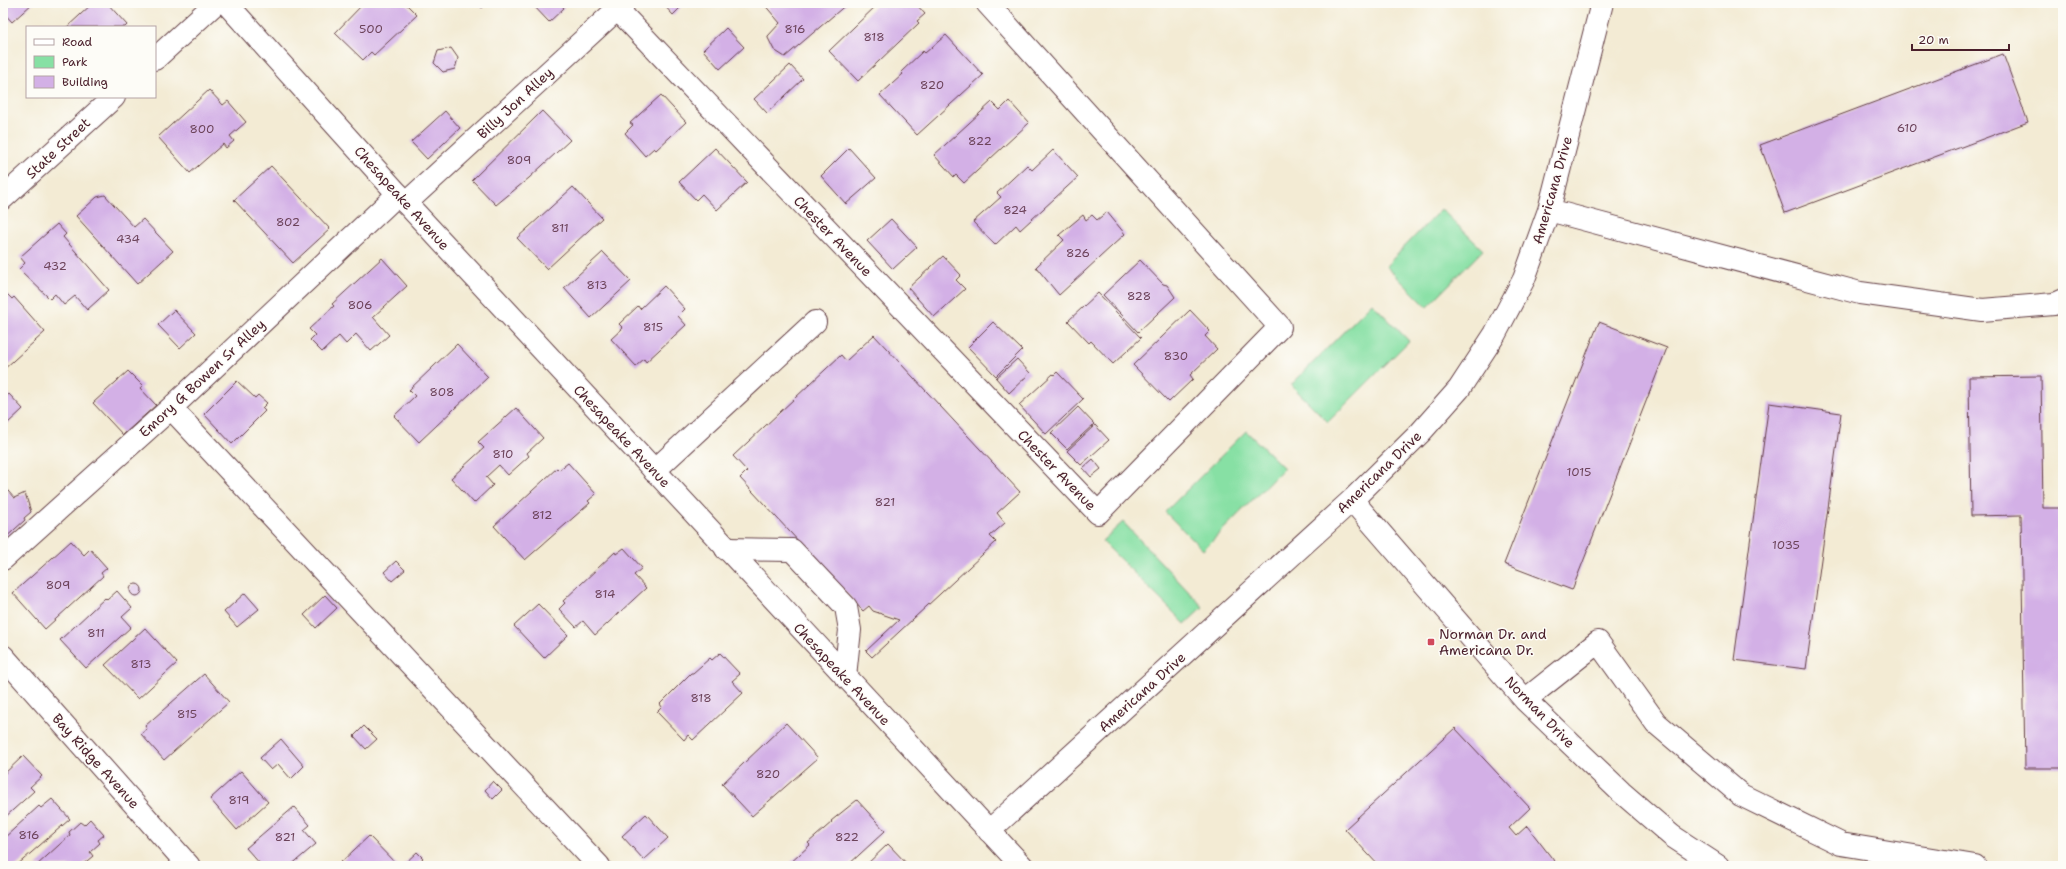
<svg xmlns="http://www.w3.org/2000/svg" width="2066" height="869" font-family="'Shantell Sans',sans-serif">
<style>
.green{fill:#87e0a4;stroke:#688068}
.building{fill:#d3b0e6}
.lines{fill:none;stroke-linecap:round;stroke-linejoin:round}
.minor-casing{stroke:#633e44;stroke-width:24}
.major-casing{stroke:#633e44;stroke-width:24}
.minor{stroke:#fff;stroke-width:22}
.major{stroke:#fff;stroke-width:22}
.poi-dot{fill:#d1495b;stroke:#fdfcf7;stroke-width:1.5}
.labels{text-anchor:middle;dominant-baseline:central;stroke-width:3;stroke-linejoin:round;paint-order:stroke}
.number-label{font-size:12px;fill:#6c435a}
.street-label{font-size:14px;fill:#4a1f2b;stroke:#fdfcf7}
.poi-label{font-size:14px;fill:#4a1f2b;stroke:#fdfcf7;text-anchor:start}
</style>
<rect width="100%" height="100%" fill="#fdfcf7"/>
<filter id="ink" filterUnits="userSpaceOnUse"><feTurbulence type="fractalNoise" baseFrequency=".025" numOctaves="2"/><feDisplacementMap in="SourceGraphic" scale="8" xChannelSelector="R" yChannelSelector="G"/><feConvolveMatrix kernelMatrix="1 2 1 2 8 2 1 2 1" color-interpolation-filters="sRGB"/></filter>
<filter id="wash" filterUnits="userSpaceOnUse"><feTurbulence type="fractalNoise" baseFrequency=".012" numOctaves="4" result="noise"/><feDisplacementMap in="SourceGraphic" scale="16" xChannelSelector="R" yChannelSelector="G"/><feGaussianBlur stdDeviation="0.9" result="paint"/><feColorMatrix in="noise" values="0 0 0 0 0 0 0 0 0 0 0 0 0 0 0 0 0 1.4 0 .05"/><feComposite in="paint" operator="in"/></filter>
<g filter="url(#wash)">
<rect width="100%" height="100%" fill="#f3ebd4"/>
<!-- green -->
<path class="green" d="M1441,209L1483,250L1427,307L1386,266Z
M1372,303L1409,341L1328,422L1291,385Z
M1246,431L1284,468L1203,550L1165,512Z
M1123,522L1203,607L1185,624L1102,541Z"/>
<g id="blocks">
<!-- building -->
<path class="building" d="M3,3H33L12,22L3,12Z
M93,3L96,6L100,3H107L127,25L125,27H67Z
M364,3H405L417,15L374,55L371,52L363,60L335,33Z
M478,3H487L482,8Z
M531,3H560L564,8L549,22Z
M662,3H685L673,15Z
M763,3H848L785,57L774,50L768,38V36L780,23Z
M879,3H915L925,14L917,21L919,23L858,81L829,51Z
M726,28L744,47L720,69L703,50Z
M946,35L983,75L917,135L880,95L903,74L901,72L923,51L925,53Z
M451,48L458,58L455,69L443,72L434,63L438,51Z
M2003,54L2028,122L1785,213L1760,145Z
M790,65L803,79L767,113L754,99Z
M209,90L223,105L228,101L246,122L230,136L234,141L226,148L223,144L190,173L158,137Z
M661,95L686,122L656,150L654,148L645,156L625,133L633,125L630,123Z
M1009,101L1029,123L964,183L956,175L954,177L934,155L992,102L1000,110Z
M445,111L460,128L427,159L411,142Z
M542,111L570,140L529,178L496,205L472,180Z
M715,148L747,182L717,210L702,194L696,200L679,182Z
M849,148L876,178L846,204L821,176Z
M1053,150L1078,177L1020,230L1016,225L995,245L973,222L1001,197L997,193L1027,165L1032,170Z
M271,166L330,229L293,263L234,200Z
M573,187L602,218L547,269L517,238Z
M105,195L134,227L143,219L173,251L137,284L76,216L97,197Z
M1107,212L1125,234L1059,295L1036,267L1064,240L1059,235L1083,215L1086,220L1092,215L1097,220Z
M891,219L917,247L893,269L867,241Z
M57,224L66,234L63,237L109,290L87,310L75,296L64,305L55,294L50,299L19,269L25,263L20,257Z
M603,252L631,281L591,318L564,288Z
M943,256L961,275L956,280L965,289L934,317L908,288Z
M382,258L407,286L373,317L389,335L371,351L356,334L346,344L339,336L322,352L310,340L315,335L309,329L334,306L332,304Z
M1140,260L1163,284L1167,285L1175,297L1138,332L1103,295Z
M664,286L685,309L678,316L686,325L646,362L644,359L636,366L611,339L623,328L619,324L638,306L640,309Z
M1098,293L1141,338L1113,364L1091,341L1089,343L1068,321Z
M7,294L12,299L14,297L45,332L3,370V298Z
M174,310L196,333L180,348L158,325Z
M1190,310L1210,331L1205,336L1217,349L1190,375L1193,379L1169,402L1133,365Z
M993,322L1022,350L996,376L968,347Z
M1599,322L1667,348L1572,590L1504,564Z
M874,335L1020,492L997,513L1005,523L990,536L996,542L872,657L866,651L899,620L873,611L869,606L863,611L740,478L747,471L733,456L841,355L846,361Z
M457,344L488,377L419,442L394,416L415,396L409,390Z
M1017,359L1030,373L1009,393L996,378Z
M128,371L143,386L140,388L156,405L123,435L93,403Z
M1057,372L1083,399L1046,434L1019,405L1053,374L1054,375Z
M2041,376L2043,508H2063V768H2025L2021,515L1971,516L1969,377Z
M237,381L255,398L258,395L267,403L262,408L265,411L232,444L204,414Z
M9,394L23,409L7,424L3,420V399Z
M1769,403L1841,413L1806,669L1734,660Z
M1078,407L1094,424L1067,449L1051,433Z
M516,408L543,438L527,453L529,456L508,475L499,465L486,477L493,485L474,503L451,478L484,448L478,442Z
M1095,425L1109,440L1081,465L1067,451Z
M1093,459L1101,469L1091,477L1083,468Z
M568,463L596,494L588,501L590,503L525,560L494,526L557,468L559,470Z
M3,485L14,498L25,493L31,512L24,518L25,520L3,540Z
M71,541L84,555L90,549L107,568L101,573L103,576L45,629L13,593Z
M624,548L642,568L634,575L646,588L595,635L583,621L576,627L559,609L565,603L563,601L615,552L616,554Z
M396,561L405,570L392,581L384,572Z
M130 590a6 6 0 1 1 12 0a6 6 0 1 1-12 0Z
M117,591L132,608L122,617L131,627L86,668L60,640L105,598L107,600Z
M245,593L259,609L237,627L224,612Z
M325,595L337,608L316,628L304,615Z
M538,604L568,635L544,658L514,626Z
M145,628L177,663L138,699L105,665Z
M720,653L740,674L732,681L743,693L693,740L688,735L684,740L657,712L662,707L660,704L691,673H693L710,658L712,660Z
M204,674L229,702L164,760L141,734L147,729L145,726Z
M786,723L818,758L752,816L722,784Z
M364,726L377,739L366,749L354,736Z
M1455,728L1530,808L1509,828L1516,836L1527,826L1558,866H1379L1345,829Z
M281,739L304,766L291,779L278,764L271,770L260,758Z
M23,756L42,776L30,787L34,791L3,819V775Z
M241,771L268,802L237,830L210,799Z
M493,781L502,790L493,799L485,790Z
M52,799L70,819L16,866H3V839L39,806L41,808Z
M857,800L885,831L847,866H790L789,864L810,845L808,843L832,822L831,821Z
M294,807L310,825L304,830L316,844L290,866H262L246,848Z
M646,814L668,838L644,860L622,836Z
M90,819L104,835L98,840L100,843L90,852L93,856L81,866H36L70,835L69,832L80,822L84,825Z
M369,836L398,866H337L339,864Z
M888,844L909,866H865Z
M417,852L423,858L418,863L420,865L404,866L403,865Z"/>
</g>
</g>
<g filter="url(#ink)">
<use href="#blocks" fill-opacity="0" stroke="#633e44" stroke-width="1"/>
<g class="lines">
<!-- minor casing -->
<g class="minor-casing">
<path id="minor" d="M617,9L1098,513L1280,327L987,3
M155,59L216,3
M3,198L114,97
M406,203L624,3
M1549,210L1860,293L1982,310L2054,304L2063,300
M171,408L599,866
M654,471L815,322
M1352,500L1525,700L1621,792L1672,836L1718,866
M726,549L792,550L846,607L850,630L845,676
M3,559L171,408L398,194
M1525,700L1598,642L1656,723L1741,795L1841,844L1975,866
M989,831L1352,500L1420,433L1459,389L1495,334L1524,279L1549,210L1602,3"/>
</g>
<!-- major casing -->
<g class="major-casing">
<path id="major" d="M226,3L406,203L1022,866
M3,656L189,866"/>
</g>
<!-- minor -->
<use href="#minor" class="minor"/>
<!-- major -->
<use href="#major" class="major"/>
</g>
</g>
<!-- markers -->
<rect class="poi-dot" x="1427" y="638" width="8" height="8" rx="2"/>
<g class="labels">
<!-- number labels -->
<g class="number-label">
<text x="371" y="29">500</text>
<text x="795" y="29">816</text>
<text x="874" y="37">818</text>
<text x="932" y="85">820</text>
<text x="1907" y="128">610</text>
<text x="202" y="129">800</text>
<text x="980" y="141">822</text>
<text x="519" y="160">809</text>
<text x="1015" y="210">824</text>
<text x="288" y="222">802</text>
<text x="560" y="228">811</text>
<text x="128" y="239">434</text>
<text x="1078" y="253">826</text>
<text x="55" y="266">432</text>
<text x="597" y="285">813</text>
<text x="1139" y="296">828</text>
<text x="360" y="305">806</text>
<text x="653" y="327">815</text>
<text x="1176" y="356">830</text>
<text x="442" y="392">808</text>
<text x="503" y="454">810</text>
<text x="1579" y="472">1015</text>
<text x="885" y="502">821</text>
<text x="542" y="515">812</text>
<text x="1786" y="545">1035</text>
<text x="58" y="585">809</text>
<text x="605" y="594">814</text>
<text x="96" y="633">811</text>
<text x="141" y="664">813</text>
<text x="701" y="698">818</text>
<text x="187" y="714">815</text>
<text x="768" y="774">820</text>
<text x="239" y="800">819</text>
<text x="29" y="835">816</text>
<text x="285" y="837">821</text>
<text x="847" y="837">822</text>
</g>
<!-- street labels -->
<g class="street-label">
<text transform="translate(515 103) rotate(-43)">Billy Jon Alley</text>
<text transform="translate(58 148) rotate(-43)">State Street</text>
<text transform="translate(1552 190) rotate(-74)">Americana Drive</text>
<text transform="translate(402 198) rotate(48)">Chesapeake Avenue</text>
<text transform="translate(833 236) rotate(46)">Chester Avenue</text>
<text transform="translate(202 378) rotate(-43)">Emory G Bowen Sr Alley</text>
<text transform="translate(622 436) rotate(47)">Chesapeake Avenue</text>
<text transform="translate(1057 470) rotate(46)">Chester Avenue</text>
<text transform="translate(1379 472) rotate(-44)">Americana Drive</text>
<text transform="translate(842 674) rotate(47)">Chesapeake Avenue</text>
<text transform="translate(1142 692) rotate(-42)">Americana Drive</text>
<text transform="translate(1540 712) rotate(46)">Norman Drive</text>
<text transform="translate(96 761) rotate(48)">Bay Ridge Avenue</text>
</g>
<!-- poi labels -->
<g class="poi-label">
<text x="1439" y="634">Norman Dr. and<tspan x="1439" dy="16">Americana Dr.</tspan></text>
</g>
</g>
<!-- margin -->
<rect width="2066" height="869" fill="none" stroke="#fdfcf7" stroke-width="16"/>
<!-- legend -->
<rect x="26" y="26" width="130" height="72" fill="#fdfcf7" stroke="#b5a4a5"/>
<rect x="34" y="39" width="20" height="6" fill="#ffffff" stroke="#b5a4a5"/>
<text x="62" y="46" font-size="12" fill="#4a1f2b">Road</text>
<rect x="34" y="56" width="20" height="12" fill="#87e0a4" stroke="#b5a4a5"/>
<text x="62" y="66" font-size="12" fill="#4a1f2b">Park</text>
<rect x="34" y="76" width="20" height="12" fill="#d3b0e6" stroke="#b5a4a5"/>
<text x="62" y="86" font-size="12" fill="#4a1f2b">Building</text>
<!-- scale -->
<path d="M1912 44v6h97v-6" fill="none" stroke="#4a1f2b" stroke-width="2"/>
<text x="1918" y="44" font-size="12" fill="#4a1f2b" stroke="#fdfcf7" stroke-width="3" paint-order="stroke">20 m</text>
</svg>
